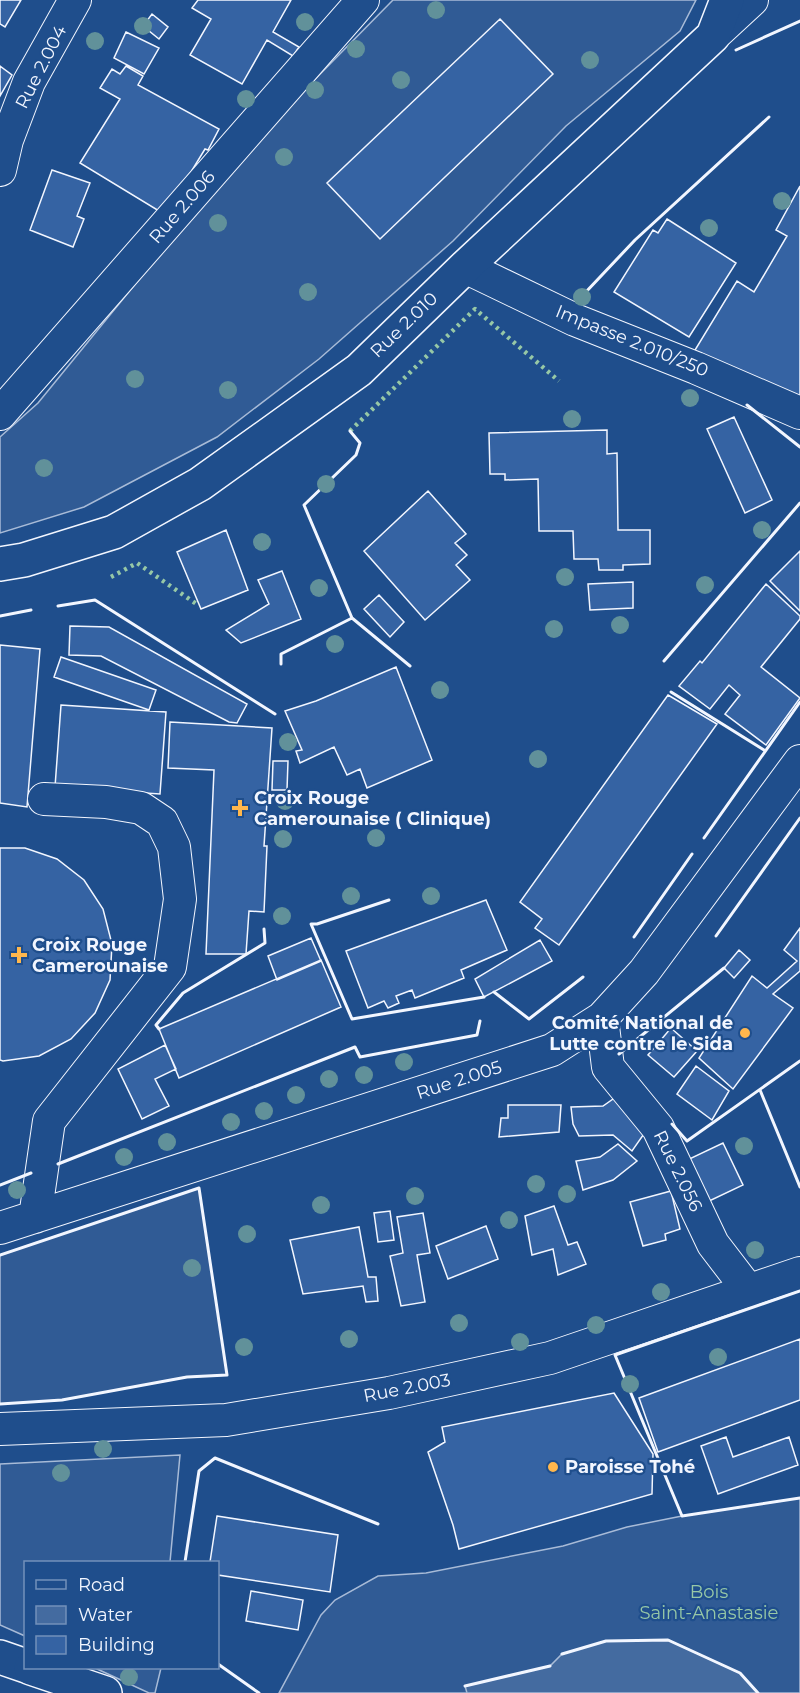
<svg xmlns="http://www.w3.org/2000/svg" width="800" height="1693" font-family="Montserrat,sans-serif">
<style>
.built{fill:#305b95;stroke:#a8bbd7;stroke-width:1.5}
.water{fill:#446ba0;stroke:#a8bbd7;stroke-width:1.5}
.building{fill:#3563a3;stroke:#f2f6ff;stroke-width:1.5}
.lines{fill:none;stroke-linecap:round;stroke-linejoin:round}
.minor-casing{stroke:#f2f6ff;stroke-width:34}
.secondary-casing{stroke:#f2f6ff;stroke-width:36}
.primary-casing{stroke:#f2f6ff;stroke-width:36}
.minor{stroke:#1f4e8c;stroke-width:32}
.secondary{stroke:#1f4e8c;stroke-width:33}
.primary{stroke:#1f4e8c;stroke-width:33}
.hedge{stroke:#97c8a6;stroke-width:4.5;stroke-dasharray:3 4.5;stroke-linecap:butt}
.wall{stroke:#f2f6ff;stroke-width:3}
.tree{fill:#61919a}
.poi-dot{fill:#ffb74d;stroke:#1f4e8c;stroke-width:2}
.labels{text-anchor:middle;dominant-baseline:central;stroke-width:4.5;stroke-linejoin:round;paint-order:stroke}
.street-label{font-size:18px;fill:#f2f6ff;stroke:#1f4e8c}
.poi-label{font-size:18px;font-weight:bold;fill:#f2f6ff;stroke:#1f4e8c;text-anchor:start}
.park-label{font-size:18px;fill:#97c8a6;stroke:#1f4e8c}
</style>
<rect width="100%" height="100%" fill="#1f4e8c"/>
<!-- built -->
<path class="built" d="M393,0H696L680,31L566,126L453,241L319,359L217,437L84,507L0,533V437L38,403L186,222L267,128Z
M199,1188L227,1375L187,1377L62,1400L0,1404V1255Z
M180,1455L170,1562H26L25,1636L0,1625V1464Z
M800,1498V1693H279L321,1615L335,1600L378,1576L426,1573L563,1546L627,1527L682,1516Z
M95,1668H161L155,1693H149Z"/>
<!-- water -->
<path class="water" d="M668,1640L740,1673L758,1693H467L465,1686L550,1666L562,1654L606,1641Z"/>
<!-- building -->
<path class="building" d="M0,0H21L5,27L0,24Z
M198,0H291L273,32L299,47L293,56L267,40L242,84L190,55L211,19L192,8Z
M152,14L168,27L159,39L143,26Z
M500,19L553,74L380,239L327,183Z
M126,32L159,48L144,74L114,58Z
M0,66L12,75L0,96Z
M126,66L143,76L138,85L219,129L208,150L205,149L191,172L159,211L80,163L120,99L100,88L112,69L120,74Z
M52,170L90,183L77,216L84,219L73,247L30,230Z
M800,186V396L707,359L695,350L737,281L754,292L787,236L776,230Z
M667,219L736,263L689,337L614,292L653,230L658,233Z
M734,417L772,500L745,513L707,429Z
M607,430V454L617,453L618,530H650V564L623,565V570H599L598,559H574L573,531H539L538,479L505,480V474H490L489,433Z
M428,491L466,534L455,543L467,555L456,565L470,580L425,620L364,551Z
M226,530L248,590L201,609L177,552Z
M800,551V611L770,581Z
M282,571L301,619L241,643L226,630L269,604L258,580Z
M633,582V608L590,610L588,584Z
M766,584L800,616V619L761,667L800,698L766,745L725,714L740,695L729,685L710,709L679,686L700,661L702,663Z
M379,595L404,622L390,637L364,609Z
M70,626L109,627L247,704L237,723L229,722L101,656L69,655Z
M0,645L40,649L27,807L0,803Z
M61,657L156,690L149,710L54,677Z
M396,667L432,760L367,788L360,769L347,775L334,747L300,763L296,751L302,750L285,711L316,701Z
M668,695L717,724L559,945L535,928L542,919L520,902Z
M61,705L166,712L160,794L55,787Z
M170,722L272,728L264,846H267L264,912L249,911L246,954H206L214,770L168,768Z
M273,761H288L287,790H272Z
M0,848H25L57,859L84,880L103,909L112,944L110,980L95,1013L71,1039L39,1056L3,1061L0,1060Z
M486,900L507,950L461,970L464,978L415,998L412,990L396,996L399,1003L388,1008L384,1001L368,1008L346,951Z
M800,928V971L773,994L793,1008L733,1089L699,1058L752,976L767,988L797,961L784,950Z
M311,938L321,961L277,980L268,956Z
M540,940L552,961L484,997L475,979Z
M739,950L750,960L734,978L724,968Z
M321,960L341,1007L179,1078L159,1029Z
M671,1028L697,1051L674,1077L648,1055Z
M165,1045L176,1069L155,1079L169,1106L142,1119L118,1069Z
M696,1066L729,1091L712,1120L677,1094Z
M623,1092L646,1131L632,1151L613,1135L579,1136L573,1124L571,1107L603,1106Z
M508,1105H561L559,1132L499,1137L501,1118H508Z
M723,1143L743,1185L705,1203L685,1161Z
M618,1144L637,1161L613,1180L583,1190L576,1161L600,1157Z
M671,1191L680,1229L665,1234L666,1240L643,1246L630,1202Z
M554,1206L568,1245L577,1242L586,1264L558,1275L553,1249L532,1255L525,1216Z
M390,1211L394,1240L378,1242L374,1213Z
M423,1213L430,1253L417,1255L425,1302L401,1306L390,1256L403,1253L397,1217Z
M486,1226L498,1259L448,1279L436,1246Z
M359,1227L368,1277H376L378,1301L366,1302L363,1286L303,1294L290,1240Z
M800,1339V1400L658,1452L639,1398Z
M614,1393L653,1454L652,1494L459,1549L453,1525L428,1452L445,1442L442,1427Z
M726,1437L733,1457L789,1437L798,1465L718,1494L701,1446Z
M217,1516L338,1535L330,1592L218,1575V1562H210Z
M251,1591L303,1600L298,1630L246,1621Z"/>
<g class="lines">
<!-- minor casing -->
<g class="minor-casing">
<path id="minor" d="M713,36L752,0
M0,170L7,140L29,82L75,0
M465,267L575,320L696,368L800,413
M0,414L363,0
M602,1018L608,1067L658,1128L713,1244L749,1291
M35,1217L49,1121L170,967L180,899L174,847L162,822L141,808L106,802L44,799
M0,1228L552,1050L602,1018L644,972L800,761
M0,1429L226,1420L389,1393L550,1358L800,1273"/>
</g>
<!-- secondary casing -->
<g class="secondary-casing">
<path id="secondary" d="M0,564L24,560L114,532L200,484L359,370L465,267L713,36L727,0
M0,1657L26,1666"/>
</g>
<!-- primary casing -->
<g class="primary-casing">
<path id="primary" d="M31,1668L105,1693"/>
</g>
<!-- minor -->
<use href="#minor" class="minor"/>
<!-- secondary -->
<use href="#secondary" class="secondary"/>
<!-- primary -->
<use href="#primary" class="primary"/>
<!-- hedge -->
<path class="hedge" d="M350,431L475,309L559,381
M111,577L137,563L198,605"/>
<!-- wall -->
<path class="wall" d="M736,50L800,21
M584,294L635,240L769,117
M747,405L800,447
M350,431L360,443L356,455L304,505L352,618L410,666
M58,606L95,600L275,714
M0,616L31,610
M664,661L800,503
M281,664V654L352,618
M671,692L764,750
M704,838L800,702
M389,900L317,924H311L352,1019L484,997
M716,936L800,818
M634,937L692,854
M494,992L529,1019L583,977
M159,1029L156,1025L183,993L265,943L264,929
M619,1054L724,968
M760,1090L800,1187
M672,1124L687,1141L800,1061
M58,1164L355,1047L360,1057L477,1035L480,1021
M0,1185L31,1173
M0,1255L199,1188L227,1375L187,1377L62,1400L0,1404
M800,1291L615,1355L682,1516L800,1498
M185,1562L199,1471L215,1458L378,1524
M562,1654L606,1641L668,1640L740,1673L758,1693
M218,1664L259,1693
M465,1686L550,1666"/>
</g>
<!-- trees -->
<g class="tree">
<circle cx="436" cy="10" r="9"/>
<circle cx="305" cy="22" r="9"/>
<circle cx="143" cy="26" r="9"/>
<circle cx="95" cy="41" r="9"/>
<circle cx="356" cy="49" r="9"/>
<circle cx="590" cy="60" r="9"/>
<circle cx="401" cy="80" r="9"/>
<circle cx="315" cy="90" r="9"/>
<circle cx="246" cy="99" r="9"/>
<circle cx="284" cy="157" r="9"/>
<circle cx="782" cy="201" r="9"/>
<circle cx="218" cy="223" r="9"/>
<circle cx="709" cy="228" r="9"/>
<circle cx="308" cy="292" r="9"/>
<circle cx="582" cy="297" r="9"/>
<circle cx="135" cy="379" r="9"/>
<circle cx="228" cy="390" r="9"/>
<circle cx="690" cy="398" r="9"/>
<circle cx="572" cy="419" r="9"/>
<circle cx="44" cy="468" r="9"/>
<circle cx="326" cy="484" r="9"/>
<circle cx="762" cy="530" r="9"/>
<circle cx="262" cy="542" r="9"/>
<circle cx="565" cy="577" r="9"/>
<circle cx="705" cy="585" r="9"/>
<circle cx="319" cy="588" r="9"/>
<circle cx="620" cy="625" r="9"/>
<circle cx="554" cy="629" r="9"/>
<circle cx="335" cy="644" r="9"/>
<circle cx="440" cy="690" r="9"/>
<circle cx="288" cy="742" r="9"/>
<circle cx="538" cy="759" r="9"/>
<circle cx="285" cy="801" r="9"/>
<circle cx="376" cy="838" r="9"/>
<circle cx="283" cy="839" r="9"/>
<circle cx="351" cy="896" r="9"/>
<circle cx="431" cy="896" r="9"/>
<circle cx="282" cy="916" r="9"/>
<circle cx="404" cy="1062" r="9"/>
<circle cx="364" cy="1075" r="9"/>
<circle cx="329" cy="1079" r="9"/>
<circle cx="296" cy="1095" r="9"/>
<circle cx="264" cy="1111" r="9"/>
<circle cx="231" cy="1122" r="9"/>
<circle cx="167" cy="1142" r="9"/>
<circle cx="744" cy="1146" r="9"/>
<circle cx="124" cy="1157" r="9"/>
<circle cx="536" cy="1184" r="9"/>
<circle cx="17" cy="1190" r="9"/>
<circle cx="567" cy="1194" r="9"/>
<circle cx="415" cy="1196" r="9"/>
<circle cx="321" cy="1205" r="9"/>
<circle cx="509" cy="1220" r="9"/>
<circle cx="247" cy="1234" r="9"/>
<circle cx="755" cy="1250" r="9"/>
<circle cx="192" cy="1268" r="9"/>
<circle cx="661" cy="1292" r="9"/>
<circle cx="459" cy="1323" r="9"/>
<circle cx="596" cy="1325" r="9"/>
<circle cx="349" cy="1339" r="9"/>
<circle cx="520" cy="1342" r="9"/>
<circle cx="244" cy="1347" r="9"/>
<circle cx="718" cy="1357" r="9"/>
<circle cx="630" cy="1384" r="9"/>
<circle cx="103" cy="1449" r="9"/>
<circle cx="61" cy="1473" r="9"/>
<circle cx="129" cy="1677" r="9"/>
</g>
<!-- markers -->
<g class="poi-dot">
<path d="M237 799h6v6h6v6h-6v6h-6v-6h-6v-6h6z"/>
<path d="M16 946h6v6h6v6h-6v6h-6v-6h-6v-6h6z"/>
<circle cx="745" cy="1033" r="6"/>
<circle cx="553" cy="1467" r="6"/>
</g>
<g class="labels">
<!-- street labels -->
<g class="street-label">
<text transform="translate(41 67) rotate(-63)">Rue 2.004</text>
<text transform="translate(182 207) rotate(-49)">Rue 2.006</text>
<text transform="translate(404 325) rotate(-44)">Rue 2.010</text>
<text transform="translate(632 341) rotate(22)">Impasse 2.010/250</text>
<text transform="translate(459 1080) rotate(-18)">Rue 2.005</text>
<text transform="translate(678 1171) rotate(64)">Rue 2.056</text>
<text transform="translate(407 1388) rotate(-11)">Rue 2.003</text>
</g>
<!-- poi labels -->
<g class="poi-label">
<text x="254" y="798">Croix Rouge<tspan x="254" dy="21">Camerounaise ( Clinique)</tspan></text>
<text x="32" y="945">Croix Rouge<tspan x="32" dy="21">Camerounaise</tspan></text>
<text x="733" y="1023" text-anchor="end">Comité National de<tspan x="733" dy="21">Lutte contre le Sida</tspan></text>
<text x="565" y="1467">Paroisse Tohé</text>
</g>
<!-- park labels -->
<g class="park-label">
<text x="709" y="1592">Bois<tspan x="709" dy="21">Saint-Anastasie</tspan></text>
</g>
</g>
<!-- legend -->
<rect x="24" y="1561" width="195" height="108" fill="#1f4e8c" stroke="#7391ba" stroke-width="1.5"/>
<rect x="36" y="1580" width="30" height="9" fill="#1f4e8c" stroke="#7391ba" stroke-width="1.5"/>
<text x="78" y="1591" font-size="18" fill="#f2f6ff">Road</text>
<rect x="36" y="1606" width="30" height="18" fill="#446ba0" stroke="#7391ba" stroke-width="1.5"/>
<text x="78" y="1621" font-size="18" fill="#f2f6ff">Water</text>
<rect x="36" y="1636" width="30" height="18" fill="#3563a3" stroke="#7391ba" stroke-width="1.5"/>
<text x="78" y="1651" font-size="18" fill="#f2f6ff">Building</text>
</svg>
